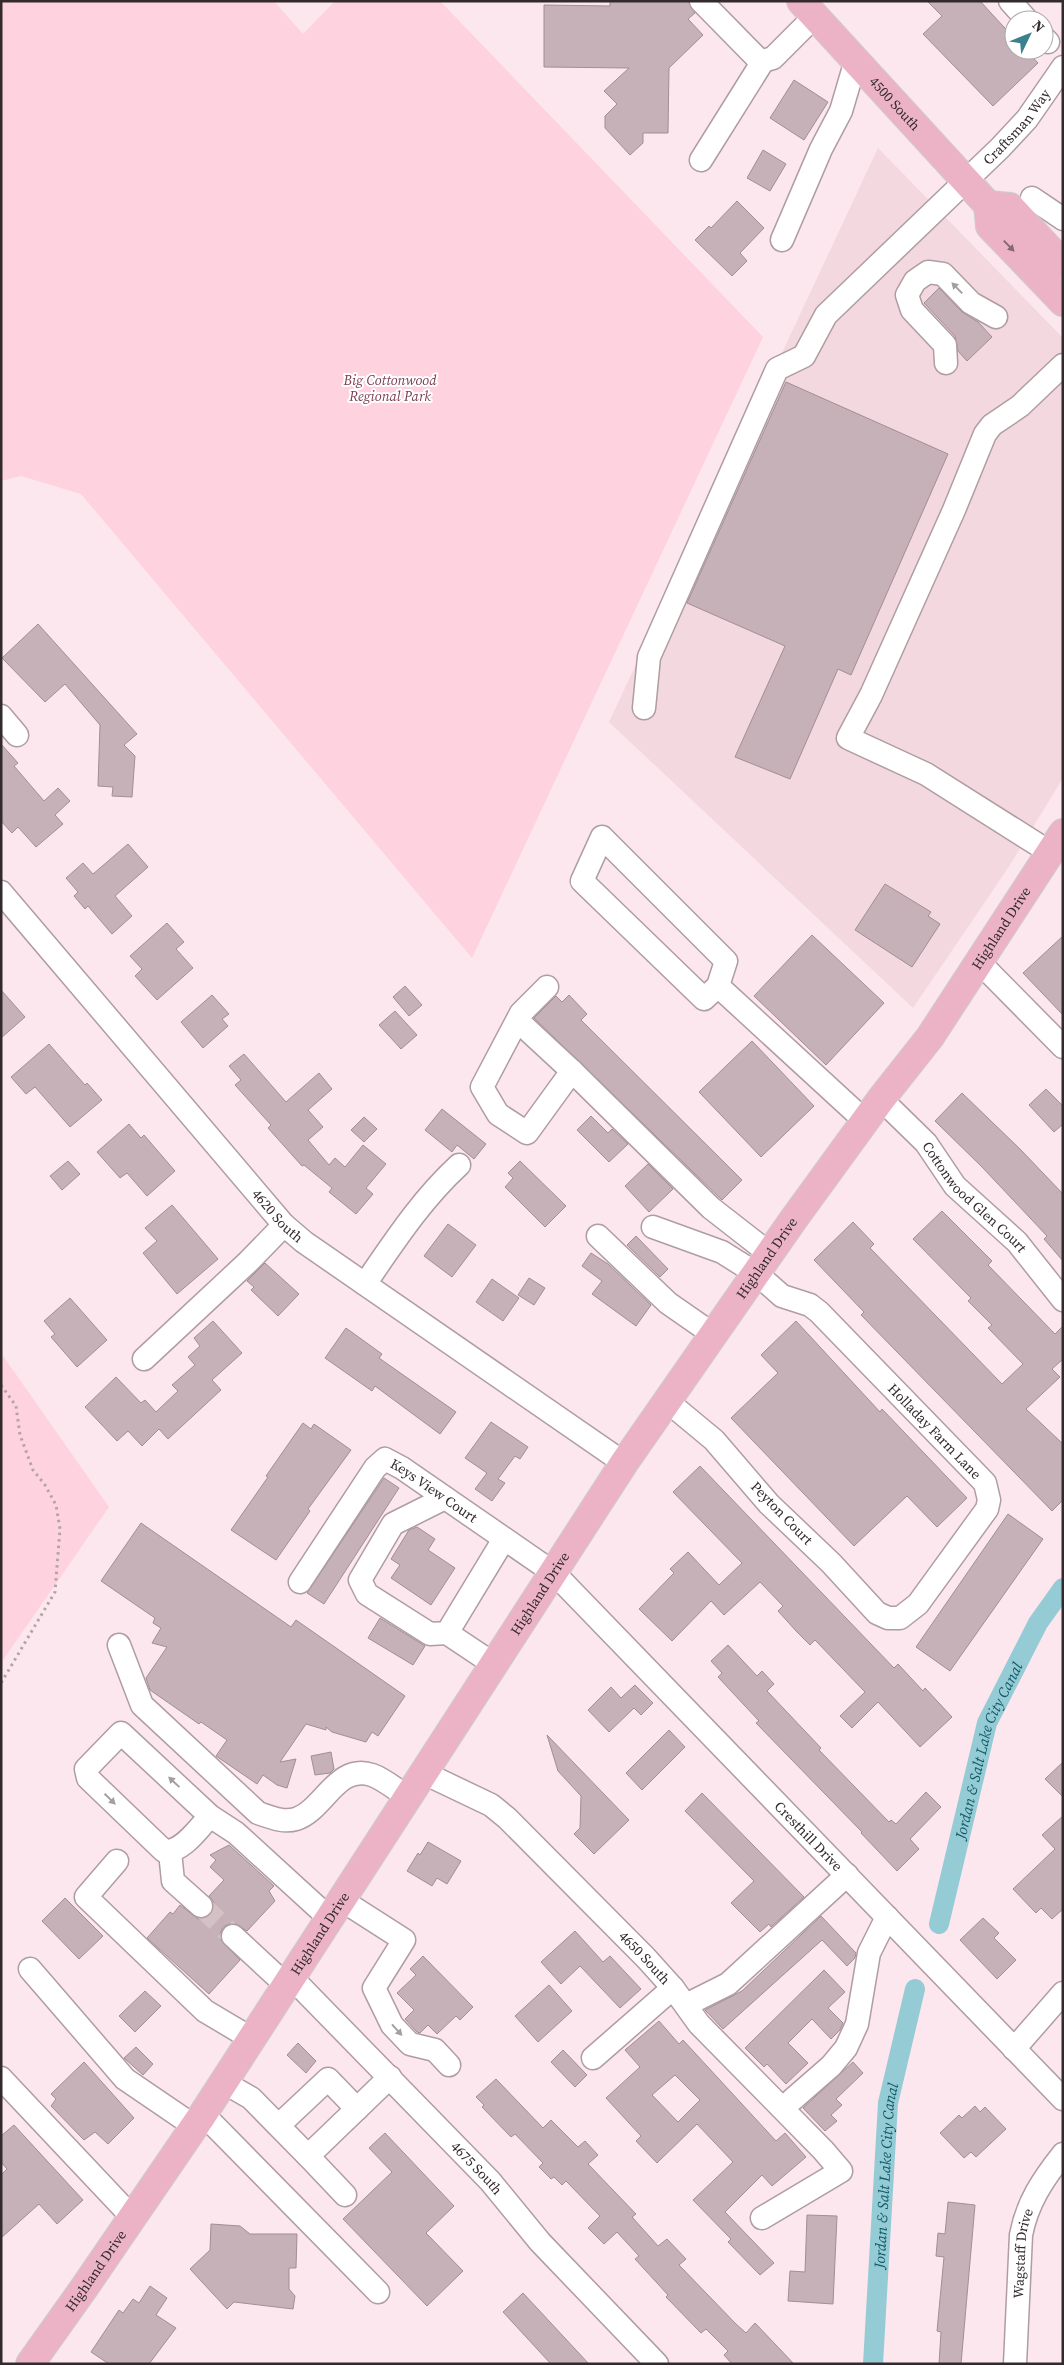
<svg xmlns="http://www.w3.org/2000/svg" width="1064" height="2365" font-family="'Source Serif 4',serif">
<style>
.built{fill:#f4d8e0}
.green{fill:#fed2df}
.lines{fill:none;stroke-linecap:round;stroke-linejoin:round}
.canal{stroke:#95cbd5;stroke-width:20}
.building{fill:#c5b1b7;stroke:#a18f94;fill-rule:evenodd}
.minor-tunnel{stroke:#d3c1c6;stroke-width:22;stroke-dasharray:22 11;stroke-linecap:butt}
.minor-casing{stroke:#af9da2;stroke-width:25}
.major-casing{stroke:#cecccc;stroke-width:30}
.path{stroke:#b4a4a8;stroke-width:3;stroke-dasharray:2.5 4;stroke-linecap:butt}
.minor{stroke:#fff;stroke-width:22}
.major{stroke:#ecb3c7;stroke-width:28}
.oneway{fill:#866872}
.oneway2{fill:#a39fa0}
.labels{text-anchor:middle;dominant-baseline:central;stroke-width:4;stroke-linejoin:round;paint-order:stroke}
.street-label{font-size:14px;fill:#322a2c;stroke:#fff}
.park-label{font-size:14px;font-style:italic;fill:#793d53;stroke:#fff}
.water-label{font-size:15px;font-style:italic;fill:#0e5a66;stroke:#fff}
</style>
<rect width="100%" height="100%" fill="#fbe7ed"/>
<!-- built -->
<path class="built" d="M878,148L1063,338V778L1008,868L913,1008L609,722Z"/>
<!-- green -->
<path class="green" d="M1,1H274L303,34L335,1H440L763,337L472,958L81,494L21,476L1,481Z
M1,1353L109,1507L1,1663Z"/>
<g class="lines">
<!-- canal -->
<g class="canal">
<path id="s1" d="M939,1924L987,1723L1038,1623L1063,1588"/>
<path id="s2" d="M873,2364L888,2103L915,1989"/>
</g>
</g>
<!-- building -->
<path class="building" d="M610,1H688L695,13L688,19L703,35L669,68L668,133H643V143L630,155L605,128V116L617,104L604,91L629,68L544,67V5L610,6Z
M927,1H980L1014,38V50H1026L1038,63L993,106L923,34L942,16Z
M794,80L828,102L804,140L770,118Z
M763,150L786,164L770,191L747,178Z
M737,201L764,228L740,253L747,261L732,276L695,240L709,226L711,228Z
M939,288L962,312L978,322L992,337L967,361L958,351L955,336L924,303Z
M786,382L948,454L851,675L838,669L790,779L735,757L785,646L687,603Z
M38,624L137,734L124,745L135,756L132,797L112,796L113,787L98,786L100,725L65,684L45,702L2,658Z
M1,744L18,763L14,766L44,801L58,788L70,801L55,815L63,824L36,847L18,827L12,833L1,821Z
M128,844L148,867L115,896L132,916L112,934L88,906L85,909L74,896L78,892L66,878L83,863L93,874Z
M885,884L931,912L928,916L940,924L912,967L855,930Z
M167,923L184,942L176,949L193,968L157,1000L135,976L142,969L130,956Z
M812,935L884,1003L826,1065L754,996Z
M1063,936V1015L1023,973Z
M405,986L422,1005L409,1016L393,997Z
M1,990L25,1017L1,1038Z
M212,995L229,1014L222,1019L228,1026L203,1048L181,1022Z
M569,995L587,1014L581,1020L742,1180L722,1200L534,1018L556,996L562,1002Z
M395,1011L417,1035L401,1049L379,1025Z
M752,1041L814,1106L761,1157L699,1092Z
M49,1044L85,1085L87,1083L102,1100L70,1127L35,1087L26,1094L11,1077Z
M244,1054L286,1102L319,1073L332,1089L308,1110L323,1127L308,1140L329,1165L335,1158L345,1167L363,1145L386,1164L366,1188L373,1194L356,1214L329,1192L332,1188L304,1165L302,1166L268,1128L271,1125L235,1085L241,1080L229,1066Z
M1046,1089L1063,1106V1124L1054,1132L1029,1105Z
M962,1093L1021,1150L1063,1194V1261L1044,1239L1047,1236L982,1167L935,1121Z
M442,1109L486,1144L474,1159L457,1145L452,1152L425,1130Z
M591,1116L608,1133L612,1129L628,1144L609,1162L577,1130Z
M364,1117L377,1129L364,1142L351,1130Z
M129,1124L141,1138L144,1135L175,1171L147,1196L127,1173L120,1178L97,1152Z
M68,1161L80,1174L62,1190L50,1176Z
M520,1161L566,1206L545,1227L505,1187L513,1178L508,1173Z
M648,1164L673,1189L649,1212L625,1186Z
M172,1205L218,1259L177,1294L143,1253L157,1241L145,1228Z
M942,1211L992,1261L988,1265L1055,1334L1063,1326V1359L1052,1369L1060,1377L1026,1409L1063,1444V1500L1052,1511L861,1315L864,1312L814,1260L853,1222L874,1244L870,1248L1002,1384L1023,1364L988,1328L992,1325L968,1301L971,1298L913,1239Z
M448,1224L476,1245L452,1277L424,1256Z
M636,1236L668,1269L660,1277L627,1245Z
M591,1253L608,1264L651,1305L636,1326L592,1294L602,1281L582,1266Z
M265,1263L299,1294L278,1316L251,1290L254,1287L247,1281Z
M529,1278L545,1288L534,1305L518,1295Z
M492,1279L519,1298L503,1321L476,1302Z
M70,1298L107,1340L77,1367L51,1337L55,1334L44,1321Z
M213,1321L242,1353L212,1380L221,1390L168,1439L159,1429L142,1446L128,1431L117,1441L85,1407L116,1377L141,1403L145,1400L156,1412L178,1391L172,1385L195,1365L188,1357L200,1346L194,1338Z
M796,1321L880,1412L882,1409L967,1498L937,1527L907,1496L854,1546L731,1418L778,1373L761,1355Z
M346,1328L382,1354L379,1358L456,1412L440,1434L375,1386L372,1391L325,1358Z
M491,1422L528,1447L520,1459L515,1456L498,1479L505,1483L492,1501L475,1489L487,1473L465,1458Z
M303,1423L311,1429L314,1424L351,1450L308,1509L310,1511L276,1560L231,1530L268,1477L266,1476Z
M700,1466L894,1668L898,1664L923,1691L925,1688L952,1717L920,1747L878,1702L852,1728L840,1716L865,1692L815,1640L810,1645L797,1632L778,1611L783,1606L760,1582L724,1615L711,1601L672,1641L639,1609L674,1573L670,1569L688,1552L719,1585L742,1563L673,1492Z
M384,1478L399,1488L324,1604L307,1593Z
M1008,1514L1043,1539L950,1671L916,1647Z
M141,1523L291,1627L296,1620L405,1696L378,1736L372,1732L366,1742L332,1732L326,1727V1730L306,1724L280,1762L296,1759L287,1788L277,1785L263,1775L257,1784L216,1756L227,1740L201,1722L199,1724L150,1690L146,1678L167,1647L152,1643L161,1628L153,1623L155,1618L101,1581Z
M417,1527L435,1539L428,1550L455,1568L431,1605L391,1578L400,1565L391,1559L409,1530Z
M380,1618L425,1646L413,1665L368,1638Z
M728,1645L757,1676L762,1671L774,1684L767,1691L821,1748L819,1750L889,1822L891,1820L896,1824L926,1792L941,1807L910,1839L919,1849L897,1871L861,1833L862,1832L756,1723L759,1721L718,1677L722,1673L711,1661Z
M635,1685L653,1703L641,1715L634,1708L609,1732L588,1710L611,1687L621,1698Z
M669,1730L685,1747L642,1790L626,1773Z
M547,1735L629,1820L594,1854L574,1834L580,1828L581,1796L558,1771Z
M331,1752L334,1769L330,1773L315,1775L311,1756Z
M1063,1762V1797L1045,1779Z
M702,1793L804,1897L771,1927L769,1924L760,1932L731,1903L754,1881L685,1811Z
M1063,1816V1909L1052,1919L1041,1908L1036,1913L1013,1889L1055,1849L1042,1835Z
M428,1842L461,1861L447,1884L437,1878L432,1886L407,1871L418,1853L420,1855Z
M229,1845L274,1886L269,1891L275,1901L247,1931L235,1923L229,1924L223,1927L220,1934L221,1940L240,1960L209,1994L147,1938L170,1912L173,1914L180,1905L198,1919H205L211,1914L214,1902L209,1896L224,1880L210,1867L216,1860L210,1855Z
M65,1898L103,1936L79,1959L42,1921Z
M821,1916L856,1953L855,1958L847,1966L822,1940L723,2029L705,2010L742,1991Z
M983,1918L999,1933L994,1938L1016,1960L997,1979L960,1940Z
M575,1931L603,1962L610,1956L641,1989L620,2008L580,1966L561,1984L541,1962Z
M423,1956L473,2007L460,2020L456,2016L437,2034L428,2025L420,2033L417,2032L405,2019L414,2010L397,1993L416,1975L410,1969Z
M824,1970L845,1992L828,2008L843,2023L840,2030L831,2039L812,2019L788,2043L808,2063L786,2084L767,2064L764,2067L745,2048Z
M549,1985L572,2011L538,2042L515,2016Z
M145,1991L161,2006L135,2032L119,2016Z
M659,2021L679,2044L683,2040L776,2141L785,2133L806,2157L772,2186L762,2175L725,2212L774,2263L760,2275L728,2242L731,2239L693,2200L733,2162L697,2124L657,2163L636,2141L641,2136L606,2098L640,2067L625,2050ZM675,2075L700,2100L678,2122L652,2095Z
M298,2043L316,2061L306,2073L287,2055Z
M136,2047L153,2064L143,2075L124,2058Z
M563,2050L587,2075L575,2087L551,2062Z
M84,2062L134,2118L108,2144L95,2132L84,2140L51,2106L56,2099L51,2094Z
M853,2062L863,2073L836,2099L842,2105L831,2115L837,2121L825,2131L803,2108Z
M496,2079L543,2128L551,2120L578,2147L585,2141L598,2155L588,2164L636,2214L632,2217L658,2246L667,2239L686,2259L679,2265L736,2324L746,2333L755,2323L794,2364H732L724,2355L728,2351L706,2329L701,2333L666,2297L668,2295L635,2259L639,2256L617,2232L604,2244L588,2228L600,2216L566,2181L562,2185L554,2177L551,2179L539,2167L543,2163L515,2134L511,2137L482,2107L484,2105L476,2097Z
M975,2106L980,2112L985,2107L1006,2129L976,2157L971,2152L964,2158L940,2133L959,2115L962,2118Z
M14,2125L83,2200L57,2224L39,2204L1,2238V2175L7,2169L1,2162V2136Z
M385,2133L454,2206L426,2233L463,2271L427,2306L343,2219L392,2172L369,2148Z
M948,2202L975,2205L961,2364H939L941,2332L937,2331L944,2257L936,2256L938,2233L945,2234Z
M807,2215L837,2216L833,2304L788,2301L790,2271L805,2272Z
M211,2224L240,2226L250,2234H297L296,2268H289V2289L295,2296L293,2309L234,2302L227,2309L190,2269L210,2250Z
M150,2286L167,2298L156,2315L176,2328L149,2364H109L91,2352L119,2310L123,2313L133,2299L139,2303Z
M523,2293L589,2364H551L503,2312Z"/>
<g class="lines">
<!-- minor-tunnel -->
<path class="minor-tunnel" d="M201,1906L233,1936"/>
<!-- minor casing -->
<g class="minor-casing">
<g id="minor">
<path d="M701,1L758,59L763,61L773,58L815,16"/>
<path d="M1010,1L1027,20"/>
<path d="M1044,38L1048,42"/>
<path d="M701,160L763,61"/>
<path d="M1032,198L1063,219"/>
<path d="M782,240L821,149L841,111L856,60"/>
<path d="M946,363L945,345L912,310L907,295L915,281L928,272L943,274L971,303L996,317"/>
<path id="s3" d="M644,708L649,657L777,369L804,356L826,315L1000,148L1027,119L1063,67"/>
<path d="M1,716L17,735"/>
<path d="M1051,853L926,774L848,738L871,695L954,510L985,434L992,425L1020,406L1063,365"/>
<path id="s4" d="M1,892L284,1225L304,1242L624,1463"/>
<path d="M979,962L1063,1047"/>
<path d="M718,986L704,999L582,881L602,837L726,961L718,986L865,1121"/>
<path d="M547,987L521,1013L482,1087L498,1114L527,1133L572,1071L711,1208L770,1254"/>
<path d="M518,1021L572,1071"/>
<path id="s5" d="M881,1099L926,1143L955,1186L1017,1242L1063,1300"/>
<path id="s6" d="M653,1227L722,1252L757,1274L782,1296L810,1305L819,1312L985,1483L989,1500L987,1509L918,1604L900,1618H888L877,1613L831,1563L769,1504L714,1440L667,1401"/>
<path d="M598,1236L668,1303L714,1335"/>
<path d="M365,1284C394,1242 421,1200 459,1165"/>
<path d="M144,1359L248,1262L284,1225"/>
<path d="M445,1498L393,1524L360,1580L367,1594L430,1634L447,1633L504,1539"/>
<path id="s7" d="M300,1582L375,1468L385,1459L402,1468L554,1573L1063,2099"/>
<path d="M447,1633L495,1665"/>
<path d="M119,1645L142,1705L258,1813C270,1817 283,1823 296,1819C324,1810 337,1763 372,1775C384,1779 398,1791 409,1798"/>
<path id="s8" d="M424,1773L491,1805L507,1818L646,1958L673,1988L699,2024L823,2150L841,2171L762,2218"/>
<path d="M210,1816C199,1828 182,1853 164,1851L88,1778L86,1769L121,1733L210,1816L236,1833L328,1917"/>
<path d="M170,1852L173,1881L201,1906"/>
<path d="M117,1861L86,1897L205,2011L252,2039"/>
<path d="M340,1899L404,1940L374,1988L392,2025L410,2044L435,2050L449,2065"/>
<path d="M233,1936L287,1986"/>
<path d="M30,1969L125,2079L194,2126"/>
<path id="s9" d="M292,1978L490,2181L540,2242L657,2364"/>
<path d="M686,2005L728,1984L847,1875"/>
<path d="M1014,2049L1063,1993"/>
<path d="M593,2058L673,1988"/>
<path d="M1,2078L132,2217"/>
<path d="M223,2082L251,2098L308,2156L390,2077"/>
<path d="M792,2100L831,2066L846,2048L857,2024L869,1953L887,1917"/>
<path d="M203,2114L378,2292"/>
<path d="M279,2125L328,2079L357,2109"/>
<path d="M308,2156L345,2195"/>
<path id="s10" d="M1015,2364L1021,2235C1027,2203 1043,2179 1063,2154"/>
</g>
</g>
<!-- major casing -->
<g class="major-casing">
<g id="major">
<path id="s11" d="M801,1L988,205L990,226L1063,302"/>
<path d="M988,205L1010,207L1063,264"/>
<path id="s12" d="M30,2364L84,2288L203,2114L624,1463L793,1220L881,1099L930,1037L1063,833"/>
</g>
</g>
<!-- path -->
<path class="path" d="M1,1385L16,1406L20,1435L33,1470L45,1485L56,1505L60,1529L55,1592L1,1683"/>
<!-- minor -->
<use href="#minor" class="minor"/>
<!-- major -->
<use href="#major" class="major"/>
</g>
<!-- one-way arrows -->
<defs><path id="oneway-solid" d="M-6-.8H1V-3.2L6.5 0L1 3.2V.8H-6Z" transform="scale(1.25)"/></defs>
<use class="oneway" href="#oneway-solid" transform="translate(1009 246) rotate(46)"/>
<g class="oneway2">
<use href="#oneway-solid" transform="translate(957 288) rotate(-134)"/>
<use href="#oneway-solid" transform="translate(174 1782) rotate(-137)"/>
<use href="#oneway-solid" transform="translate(110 1799) rotate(44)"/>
<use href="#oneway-solid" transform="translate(397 2030) rotate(48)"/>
</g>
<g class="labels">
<!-- street labels -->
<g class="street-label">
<text stroke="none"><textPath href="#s11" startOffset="139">4500 South</textPath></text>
<text stroke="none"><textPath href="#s3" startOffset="711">Craftsman Way</textPath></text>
<text stroke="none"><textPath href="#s12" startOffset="1734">Highland Drive</textPath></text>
<text stroke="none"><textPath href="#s5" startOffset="136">Cottonwood Glen Court</textPath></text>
<text stroke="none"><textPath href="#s4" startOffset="426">4620 South</textPath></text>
<text stroke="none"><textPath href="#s12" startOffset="1329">Highland Drive</textPath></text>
<text stroke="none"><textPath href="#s6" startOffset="355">Holladay Farm Lane</textPath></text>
<text stroke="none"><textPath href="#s7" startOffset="208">Keys View Court</textPath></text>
<text transform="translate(782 1513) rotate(46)">Peyton Court</text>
<text stroke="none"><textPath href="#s12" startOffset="924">Highland Drive</textPath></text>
<text stroke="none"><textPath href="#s7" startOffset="720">Cresthill Drive</textPath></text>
<text stroke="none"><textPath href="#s12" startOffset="519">Highland Drive</textPath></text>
<text stroke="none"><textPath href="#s8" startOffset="291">4650 South</textPath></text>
<text stroke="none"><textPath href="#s9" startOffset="265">4675 South</textPath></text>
<text stroke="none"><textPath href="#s10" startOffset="111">Wagstaff Drive</textPath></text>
<text stroke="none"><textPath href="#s12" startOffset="114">Highland Drive</textPath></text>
</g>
<!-- park labels -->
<g class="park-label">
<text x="390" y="380">Big Cottonwood<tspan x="390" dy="16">Regional Park</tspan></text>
</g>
<!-- water labels -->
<g class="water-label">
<text stroke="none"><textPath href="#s1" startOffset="181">Jordan &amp; Salt Lake City Canal</textPath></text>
<text stroke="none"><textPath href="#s2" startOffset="189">Jordan &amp; Salt Lake City Canal</textPath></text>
</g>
</g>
<!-- border -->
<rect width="1064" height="2365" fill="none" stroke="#322a2c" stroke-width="5"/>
<!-- north arrow -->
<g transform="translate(1029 35) rotate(47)"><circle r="24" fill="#ffffff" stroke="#adaaab"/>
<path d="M0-4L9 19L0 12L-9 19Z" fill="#3b808d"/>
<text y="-8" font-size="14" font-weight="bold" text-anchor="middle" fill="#322a2c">N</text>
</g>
</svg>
